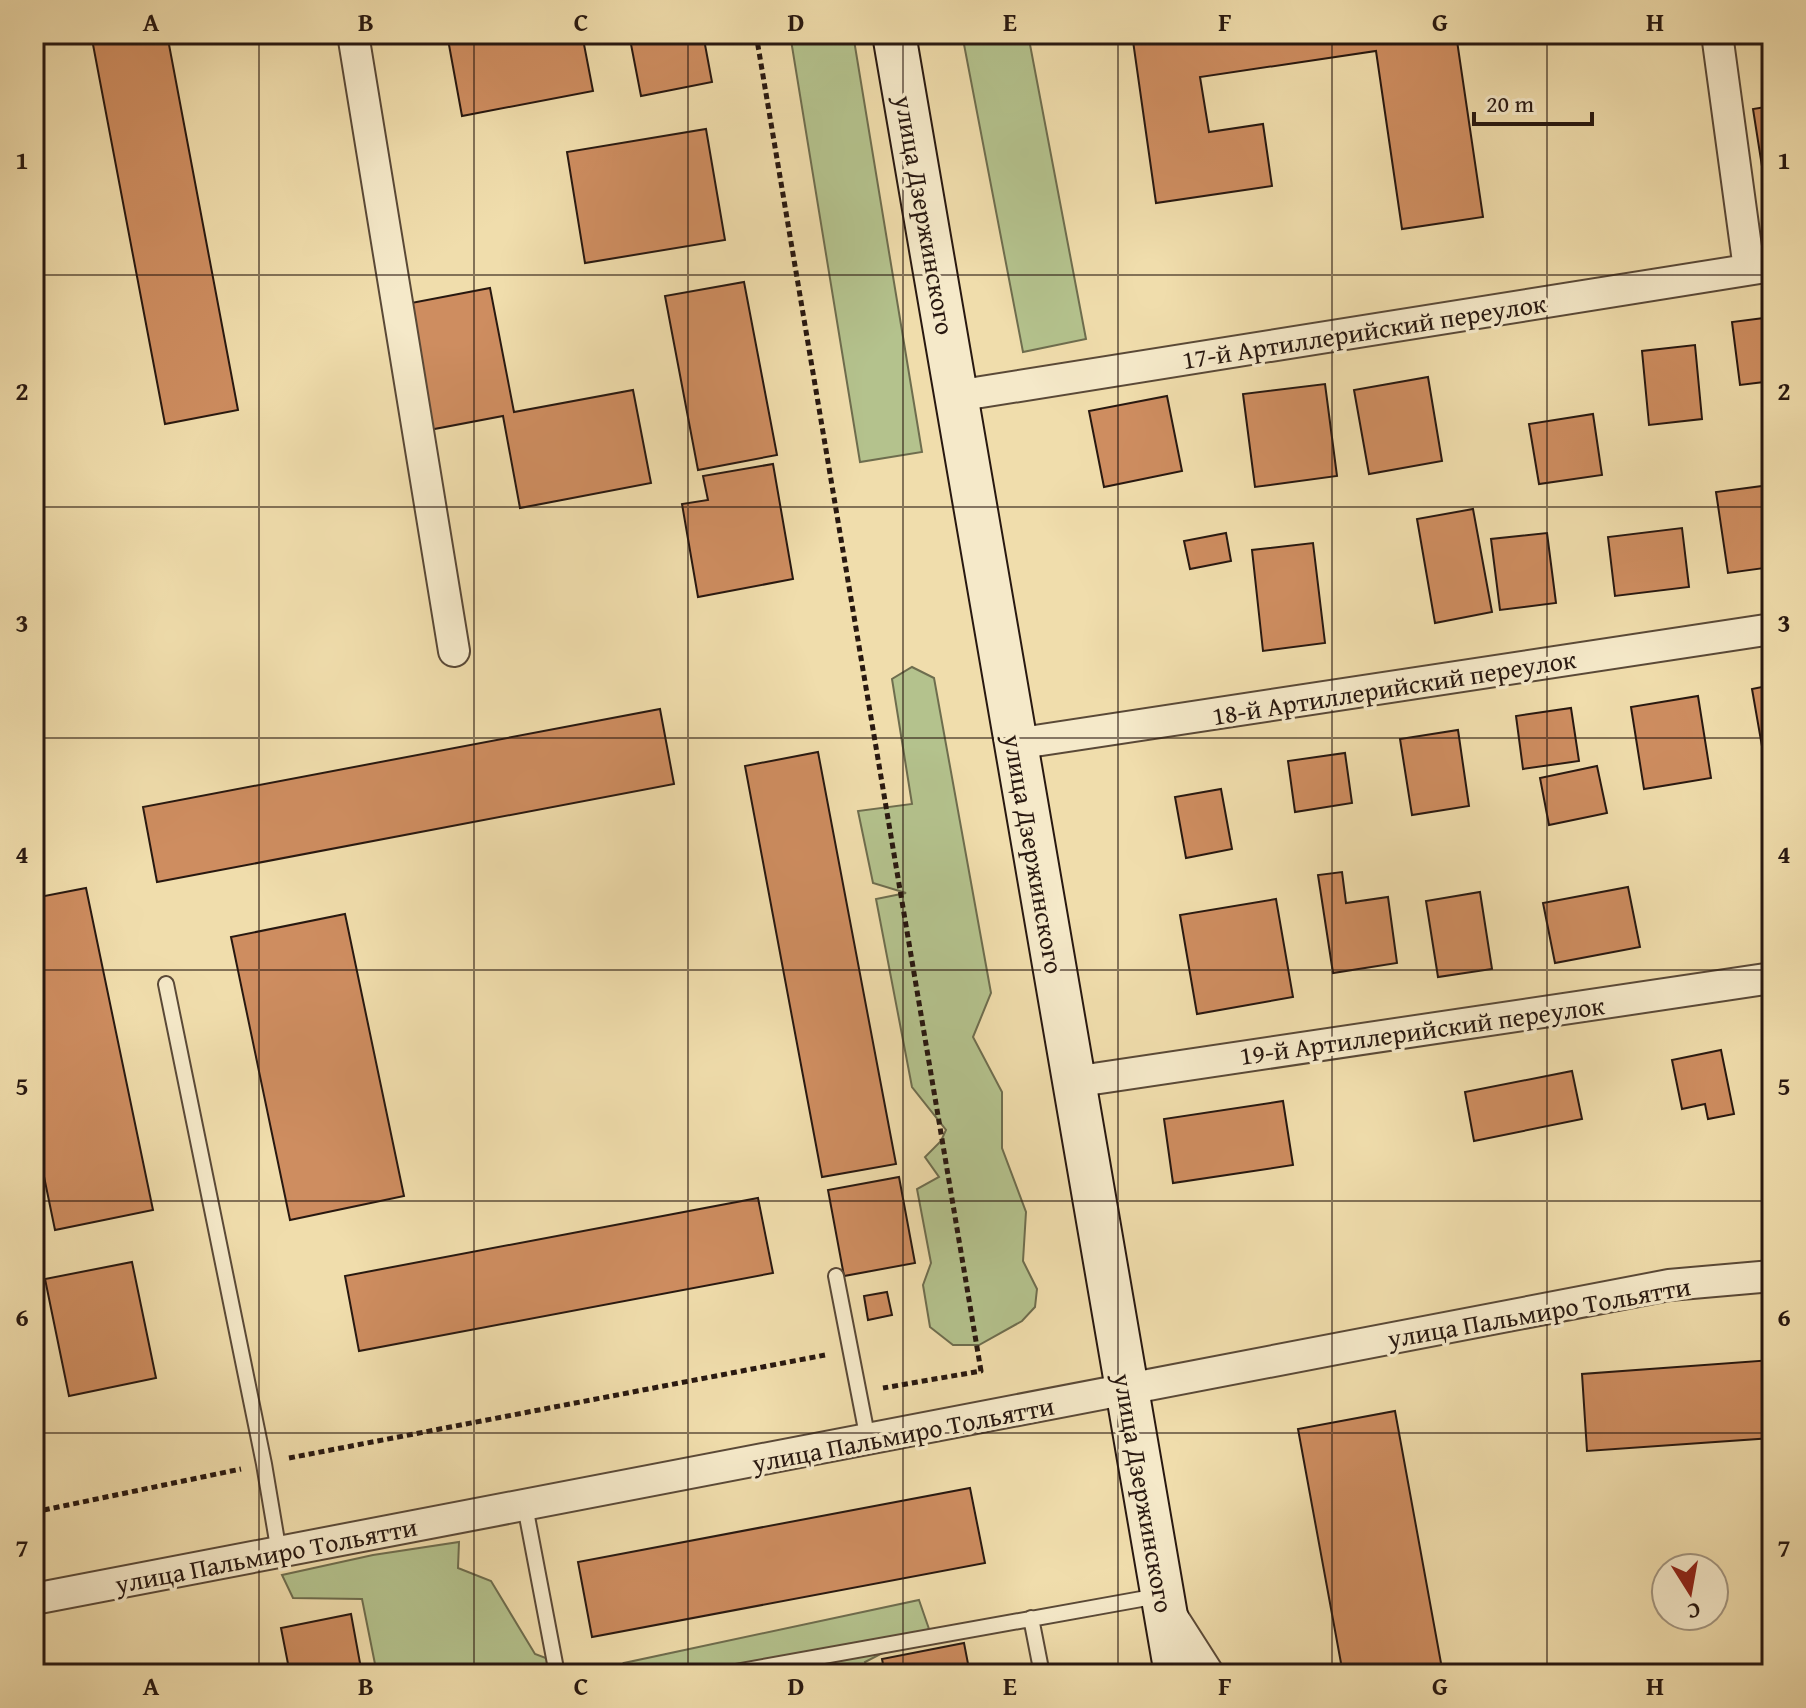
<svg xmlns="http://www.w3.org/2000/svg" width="1806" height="1708" font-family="'Gentium Book Plus',serif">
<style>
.green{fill:#b4c28d;stroke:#6e6d4e;stroke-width:2}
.building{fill:#ce8d60;stroke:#281810;stroke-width:2}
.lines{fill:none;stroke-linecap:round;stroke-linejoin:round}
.service-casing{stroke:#5a4937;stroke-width:18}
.minor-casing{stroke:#5a4937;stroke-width:34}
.tertiary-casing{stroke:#5a4937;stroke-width:42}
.secondary-casing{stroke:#281810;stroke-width:46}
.path{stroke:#281810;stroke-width:5;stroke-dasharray:6 4;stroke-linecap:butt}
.service{stroke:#f5e9c9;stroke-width:14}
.minor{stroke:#f5e9c9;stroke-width:30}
.tertiary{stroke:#f5e9c9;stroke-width:38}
.secondary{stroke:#f5e9c9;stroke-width:42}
.grid{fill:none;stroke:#281810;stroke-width:2;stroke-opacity:0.55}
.labels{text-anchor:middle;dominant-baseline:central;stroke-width:7;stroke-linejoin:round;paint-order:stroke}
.street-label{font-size:26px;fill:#281810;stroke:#f5e9c9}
.neatline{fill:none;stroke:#281810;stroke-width:3}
.grid-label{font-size:26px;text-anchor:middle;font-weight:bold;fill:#281810}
</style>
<rect width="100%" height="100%" fill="#f0ddac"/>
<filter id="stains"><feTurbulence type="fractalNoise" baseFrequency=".0025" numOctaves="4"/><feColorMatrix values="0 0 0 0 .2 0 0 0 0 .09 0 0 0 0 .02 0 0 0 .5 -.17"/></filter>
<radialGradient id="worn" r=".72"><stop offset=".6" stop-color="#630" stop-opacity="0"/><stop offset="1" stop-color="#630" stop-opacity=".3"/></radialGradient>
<!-- green -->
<path class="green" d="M790,34H853L922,452L860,462Z
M962,34H1028L1086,339L1023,352Z
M912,667L934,678L991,993L973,1037L1002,1092V1148L1026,1212L1023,1261L1037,1289L1035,1307L1022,1321L979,1345H953L930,1327L923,1285L931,1263L917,1189L939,1177L925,1157L941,1141L946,1130L912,1087L876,899L906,893L873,883L858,811L912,804L892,679Z
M459,1542L458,1568L491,1581L535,1654L588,1674H377L362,1599L293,1598L282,1575L373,1555Z
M919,1600L929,1629L865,1662L870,1674H632L624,1663Z"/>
<!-- building -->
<path class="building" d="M91,34H167L238,410L165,424Z
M447,34H582L593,91L462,116Z
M629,34H703L712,82L641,96Z
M1132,34H1270V37L1293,34H1456L1483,217L1402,229L1376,51L1200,77L1209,132L1263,124L1272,186L1156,203Z
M1772,106V211H1769L1753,109Z
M706,129L725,240L585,263L567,152Z
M744,282L777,455L698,470L665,296Z
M490,288L514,412L633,390L651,483L520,508L503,416L429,430L406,304Z
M1772,317V381L1740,385L1732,322Z
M1695,345L1702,419L1649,425L1642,351Z
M1428,377L1442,461L1369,474L1354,390Z
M1325,384L1337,476L1255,487L1243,394Z
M1167,396L1182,471L1104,487L1089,411Z
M1593,414L1602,475L1539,484L1529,424Z
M773,464L793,579L698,597L682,504L708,500L703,476Z
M1770,485L1772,567L1728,573L1716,492Z
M1473,509L1492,612L1435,623L1417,519Z
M1682,528L1689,587L1615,596L1608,537Z
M1226,533L1231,561L1190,569L1184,541Z
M1547,533L1556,603L1500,610L1491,539Z
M1313,543L1325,643L1263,651L1252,550Z
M1772,685V774L1767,775L1752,689Z
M1698,696L1711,778L1644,789L1631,707Z
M1571,708L1579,761L1523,769L1516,716Z
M660,709L674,784L157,882L143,807Z
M1458,730L1469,806L1412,815L1400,739Z
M818,752L896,1164L822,1177L745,766Z
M1345,753L1352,803L1295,812L1288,761Z
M1597,766L1607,813L1549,825L1540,778Z
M1221,789L1232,849L1186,858L1175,797Z
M1342,872L1346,903L1388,897L1397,963L1333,973L1318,875Z
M1628,887L1640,947L1555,963L1543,903Z
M86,888L153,1210L55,1230L34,1128V898Z
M1480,892L1492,969L1438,977L1426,901Z
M1276,899L1293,997L1197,1014L1180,915Z
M345,914L404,1196L290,1220L231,937Z
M1721,1050L1734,1114L1708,1119L1705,1104L1682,1109L1672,1060Z
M1572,1071L1582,1119L1474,1141L1465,1092Z
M1283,1101L1293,1165L1173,1183L1164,1119Z
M899,1177L915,1263L844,1276L828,1190Z
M758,1198L773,1273L359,1351L345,1276Z
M132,1262L156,1378L69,1396L45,1279Z
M887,1292L892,1315L868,1320L864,1296Z
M1772,1360V1438L1587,1451L1582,1374Z
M1395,1411L1443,1674H1343L1298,1429Z
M970,1488L985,1563L592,1637L578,1562Z
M351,1614L362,1674H290L281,1628Z
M964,1643L970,1674H885L882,1659Z"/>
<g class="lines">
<!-- service casing -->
<g class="service-casing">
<path id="service" d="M166,984L264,1464L279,1553
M836,1276L868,1440
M525,1506L557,1674
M1031,1618L1042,1674
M724,1674L1158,1596"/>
</g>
<!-- minor casing -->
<g class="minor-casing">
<path id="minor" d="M353,34L454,651
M1717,34L1749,269
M956,396L1772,266
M1015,744L1772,629
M1073,1082L1772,978
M34,1599L1669,1285L1772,1276"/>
</g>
<!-- tertiary casing -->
<g class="tertiary-casing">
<path id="tertiary" d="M1167,1616L1204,1674"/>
</g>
<!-- secondary casing -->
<g class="secondary-casing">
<path id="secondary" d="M894,34L1176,1674"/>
</g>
<!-- path -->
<path class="path" d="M756,34L981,1371L883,1388
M289,1458L825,1355
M34,1512L241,1469"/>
<!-- service -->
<use href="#service" class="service"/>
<!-- minor -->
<use href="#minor" class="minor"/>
<!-- tertiary -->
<use href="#tertiary" class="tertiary"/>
<!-- secondary -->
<use href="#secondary" class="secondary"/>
</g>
<!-- grid -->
<path class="grid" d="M259,34V1674M474,34V1674M688,34V1674M903,34V1674M1118,34V1674M1332,34V1674M1547,34V1674M34,275H1772M34,507H1772M34,738H1772M34,970H1772M34,1201H1772M34,1433H1772"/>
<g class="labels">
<!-- street labels -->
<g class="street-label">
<text transform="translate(925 215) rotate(80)">улица Дзержинского</text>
<text transform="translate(1364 331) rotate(-9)">17-й Артиллерийский переулок</text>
<text transform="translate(1394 687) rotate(-9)">18-й Артиллерийский переулок</text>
<text transform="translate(1034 854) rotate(80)">улица Дзержинского</text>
<text transform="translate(1422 1030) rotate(-8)">19-й Артиллерийский переулок</text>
<text transform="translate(1539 1312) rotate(-10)">улица Пальмиро Тольятти</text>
<text transform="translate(903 1434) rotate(-11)">улица Пальмиро Тольятти</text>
<text transform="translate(1144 1493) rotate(80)">улица Дзержинского</text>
<text transform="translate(266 1555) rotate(-11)">улица Пальмиро Тольятти</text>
</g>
</g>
<!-- margin -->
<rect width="1806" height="1708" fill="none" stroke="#f0ddac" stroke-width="88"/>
<!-- north arrow -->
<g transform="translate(1690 1592) rotate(169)"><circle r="38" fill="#f5e9c9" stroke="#a3957f" stroke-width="2"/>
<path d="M0-6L14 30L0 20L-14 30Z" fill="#8f2418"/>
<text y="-12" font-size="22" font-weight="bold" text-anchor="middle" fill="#281810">С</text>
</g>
<!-- scale -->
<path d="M1474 112v12h118v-12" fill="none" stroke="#281810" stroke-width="4"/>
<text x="1486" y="112" font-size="24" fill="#281810" stroke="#f5e9c9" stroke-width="6" paint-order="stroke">20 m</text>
<rect x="44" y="44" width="1718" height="1620" class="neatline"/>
<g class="grid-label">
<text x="151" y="31">A</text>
<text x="366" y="31">B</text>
<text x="581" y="31">C</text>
<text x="796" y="31">D</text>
<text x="1010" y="31">E</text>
<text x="1225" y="31">F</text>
<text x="1440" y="31">G</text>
<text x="1655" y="31">H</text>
<text x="22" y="169">1</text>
<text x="1784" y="169">1</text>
<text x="22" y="400">2</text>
<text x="1784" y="400">2</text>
<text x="22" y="632">3</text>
<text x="1784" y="632">3</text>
<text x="22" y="863">4</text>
<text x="1784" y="863">4</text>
<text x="22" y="1095">5</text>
<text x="1784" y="1095">5</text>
<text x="22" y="1326">6</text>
<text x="1784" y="1326">6</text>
<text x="22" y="1557">7</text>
<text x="1784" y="1557">7</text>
<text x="151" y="1695">A</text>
<text x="366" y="1695">B</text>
<text x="581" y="1695">C</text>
<text x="796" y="1695">D</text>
<text x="1010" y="1695">E</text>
<text x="1225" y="1695">F</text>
<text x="1440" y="1695">G</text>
<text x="1655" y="1695">H</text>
</g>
<rect width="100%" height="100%" filter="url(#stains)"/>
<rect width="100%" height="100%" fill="url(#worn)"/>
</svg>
